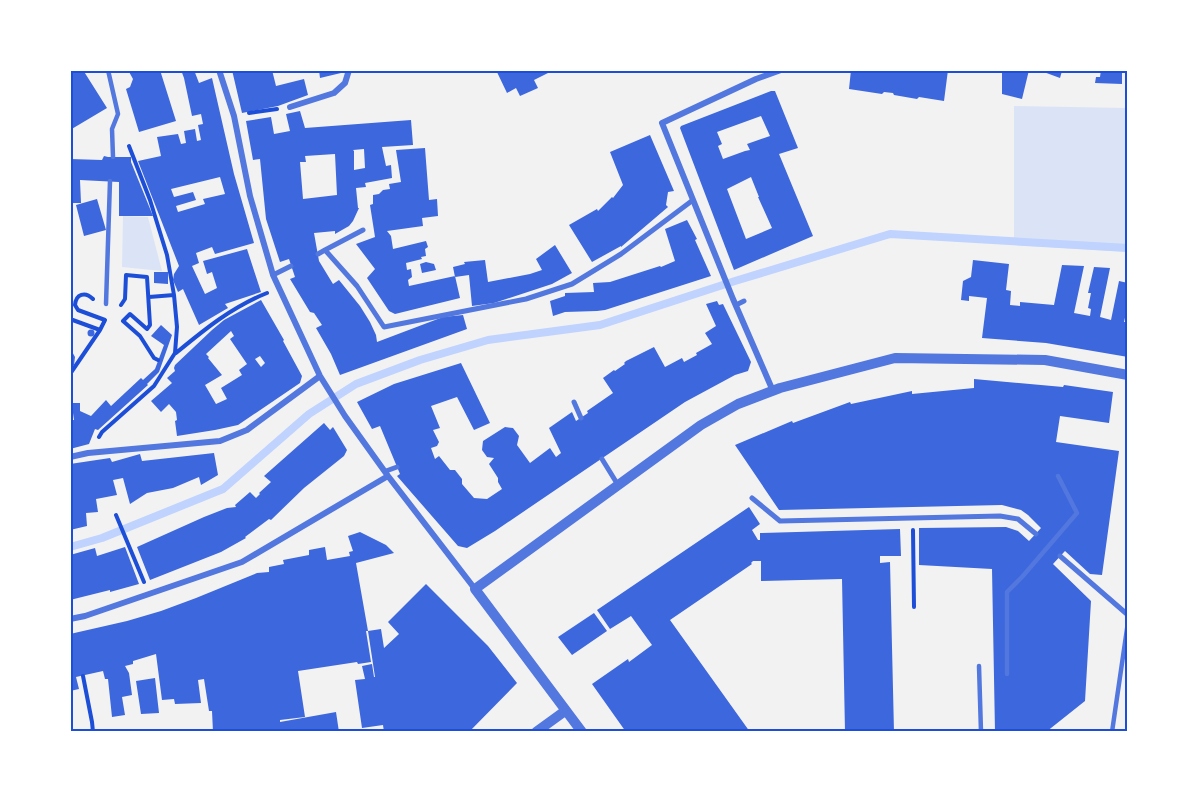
<svg xmlns="http://www.w3.org/2000/svg" width="1198" height="802" font-family="Barlow,sans-serif">
<style>
.green{fill:#dbe4f7}
.lines{fill:none;stroke-linecap:round;stroke-linejoin:round}
.stream{stroke:#bfd3fe;stroke-width:8}
.building{fill:#3d67dc;fill-rule:evenodd}
.path{stroke:#1d4ed8;stroke-width:4}
.service{stroke:#5277de;stroke-width:4.5}
.pedestrian{stroke:#5277de;stroke-width:5}
.minor{stroke:#5277de;stroke-width:6}
.tertiary{stroke:#5277de;stroke-width:10}
.neatline{fill:none;stroke:#1d4ed8;stroke-width:2}
</style>
<rect width="100%" height="100%" fill="#f2f2f2"/>
<!-- green -->
<path class="green" d="M1014,106L1127,108V252L1014,245Z
M123,216L148,217L162,271L122,267Z"/>
<g class="lines">
<!-- stream -->
<path class="stream" d="M70,547L102,538L223,489L309,414L356,384L420,360L488,340L600,325L735,281L890,234L1128,248"/>
</g>
<!-- building -->
<path class="building" d="M70,70H83L107,108L70,130Z
M128,70H160L176,121L139,132L126,89L130,87L133,79Z
M181,70H194L199,83L212,78L234,174L254,243L215,254L212,247L196,253L199,263L192,266L205,294L217,288L212,272L207,274L203,261L247,249L261,292L225,304L228,308L199,325L183,289L178,292L173,280L174,274L179,266L138,161L161,156L157,137L178,134L181,144L186,143L184,131L195,129L197,141L201,140L198,125L203,124L201,114L192,116L184,78ZM220,177L225,194L203,199L205,204L178,212L176,206L196,200L193,192L174,197L171,189Z
M232,70H272L276,86L304,79L308,95L278,106L242,113Z
M319,70H345L341,73L320,78Z
M496,70H554L534,80L538,88L520,96L516,88L507,93Z
M851,70H948L944,101L919,97L917,99L894,95L893,93L884,92L882,94L849,89Z
M1002,70H1029L1022,99L1002,94Z
M1060,70L1062,71L1060,78L1041,71Z
M1101,70H1122V84L1095,83L1096,77H1100Z
M771,91H775L798,148L779,154L813,236L734,270L680,128L681,126ZM761,116L770,136L747,144L750,150L745,151L723,159L718,146L722,144L717,132ZM751,177L759,197H758L772,228L746,239L727,189Z
M300,111L305,128L411,120L413,145L382,147L386,166L391,165L392,178L365,183L366,187L356,188L358,208H359L353,221L349,226L335,234V231L314,233L319,261L333,284L339,280L360,306L370,322L376,335L377,342L443,317L463,315L467,329L340,375L331,354L316,328L322,325L314,313L310,312L290,279L295,277L289,259L280,262L266,219L260,159L253,160L246,121L271,117L274,134L290,131L286,114ZM364,149L365,168L354,170V151L353,150ZM335,154L337,195L303,199L300,162H306L305,156Z
M650,135L674,191L668,192L666,205L668,207L621,247V246L592,262L569,225L597,209L598,211L612,197L613,198L623,185L610,152Z
M425,148L429,200L437,199L438,216L422,218L423,226L387,231L391,236L393,249L426,241L428,247L425,249L426,256L421,257L422,259L406,263L407,270L411,269L412,277L408,280L409,286L455,276L460,298L395,314L389,311L367,278L375,269L356,244L375,237L370,205L373,204V195L379,194L383,190L390,189L389,184L401,182L396,150Z
M104,156L108,157H131V162L153,216H119V182L80,180L81,203H70V159L102,160Z
M97,199L106,230L84,236L76,205Z
M687,220L697,239L695,240L711,276L605,310L597,311L565,312L553,316L550,301L565,296V293L594,292L593,283L610,282L660,266L661,267L675,261L665,229Z
M555,245L572,273L552,284L494,303L472,306L469,275L455,277L453,267L465,264L464,262L485,260L488,282L530,274L542,270L536,259Z
M973,260L1009,264L1006,290L1011,291L1010,305L1020,306V302L1054,305L1062,265L1084,266L1074,313L1090,316L1091,309L1088,308L1091,293H1088L1094,267L1110,268L1100,317L1111,320L1119,281L1128,283V305L1124,322H1128V357L1046,343L982,338L987,298L969,296V301L961,300L963,281L971,277Z
M426,262L434,264L436,270L422,273L420,264Z
M154,272H168V284L154,283Z
M261,300L284,340L283,341L302,376L300,383L238,425L215,430L177,436L175,421L177,420L176,412L169,404L161,412L151,401L172,383L167,378L175,371L174,368L175,365L212,330L224,320ZM231,331L234,336L230,339L247,364L239,370L242,375L221,388L227,399L216,404L205,385L222,375L208,358L209,357L206,354ZM260,356L265,363L261,367L255,359Z
M717,301L719,305L723,304L751,362L748,371L735,375L685,402L495,531L467,548L458,546L397,476L400,474L380,426L372,429L357,402L394,384L461,363L490,423L474,430L457,397L431,406L440,428L433,430L439,442L437,446L431,448L435,459L439,456L450,470H455L462,479V484L474,498L487,499L502,489L498,482V478L489,464L494,458L487,457L482,450L483,441L505,427L513,428L519,436L517,445L530,463L550,448L556,457L561,453L549,428L572,412L576,421L588,413L587,411L613,393L603,378L614,370L615,371L625,364L624,363L626,361L654,347L665,367L682,358L684,362L697,355L696,353L712,344L705,333L716,326L706,304Z
M161,325L172,335L159,372L147,384L148,385L98,430L95,429L89,444L70,449V420H74L73,413H70V403H80V411L91,416L106,400L111,406L141,378L143,380L155,369L164,345L151,336Z
M87.5 333a3.5 3.5 0 1 1 7 0a3.5 3.5 0 1 1-7 0Z
M70,348L75,357L74,365L70,369Z
M974,379L1063,387L1064,385L1113,392L1109,423L1060,416L1056,442L1119,451L1102,575L1090,574L1065,551L1053,564L1091,601L1085,701L1046,732H995L992,569L919,565V528L1006,527L1018,531L1029,541L1041,528L1028,515L1021,510L1002,505L779,510L735,445L792,421L793,423L850,402L851,404L912,391V394L974,388Z
M324,423L330,430L333,427L347,450L344,456L304,488L271,520L269,519L245,537L246,538L221,552L150,580L137,547L204,517L227,508L236,507L235,505L250,492L256,498L260,494L259,493L271,482L264,476Z
M214,453L218,475L201,485L199,477L173,488L147,493L130,504L123,478L113,480L117,495L96,499L98,512L86,513L87,526L70,530V464L110,458L112,462L140,454L142,461Z
M749,507L760,524L752,530L758,540H760V533L900,529L901,556H880V563L890,562L894,732H845L842,579L761,581V561H753L751,563L752,564L670,620L750,732H626L592,684L628,659L629,662L652,645L631,616L610,629L597,610Z
M360,532L386,545L394,553L356,563L368,631H366L371,662L358,664L357,662L298,671L305,717L280,720V722L336,712L339,732H213L212,711H209L204,679L198,680L201,703L175,704L174,699L162,700L156,654L133,661V664L125,666L129,673L132,695L122,697L125,715L112,717L108,679H105L103,671L76,677L79,689L70,691V634L127,621L161,611L196,598L257,573L269,572V567L284,564L283,560L309,555V550L325,547L327,560L350,556L349,552L353,551L348,536Z
M125,547L139,584L110,592V590L70,600V555L95,548L97,556Z
M426,584L488,646L517,683L469,732H384L383,725L362,728L355,680L365,679L362,666L372,664L374,677H375L368,631L381,629L384,648L399,634L388,622Z
M594,613L607,631L572,655L558,637Z
M155,678L159,713L141,714L136,681Z"/>
<g class="lines">
<!-- path -->
<path class="path" d="M249,113L277,109
M149,297L174,295
M121,305L125,299L126,275L147,277L150,325L147,329L130,314L123,321L140,336L154,358L158,360
M70,319L100,330L105,320L78,310L75,305C76,294 85,291 93,299
M176,353C205,329 232,307 267,293
M70,374L100,330
M99,437L102,432L154,386L175,353L177,327L174,295L167,255L150,200L129,146
M116,515L144,582
M913,530L914,607
M83,676L92,722L93,732"/>
<!-- service -->
<path class="service" d="M108,70L118,114L112,129L113,157
M106,304L110,181
M979,666L981,732
M1007,674V592L1022,577L1077,513L1058,476
M1112,732L1128,622"/>
<!-- pedestrian -->
<path class="pedestrian" d="M325,250L363,230
M318,254L325,250L357,286L384,327L526,299L572,284L621,254L693,200
M273,275L291,266
M736,305L744,301
M574,402L581,418
M602,459L618,485
M386,471L397,467
M752,498L780,521L1000,516L1018,519L1036,534
M1060,556L1128,615"/>
<!-- minor -->
<path class="minor" d="M219,70L234,116L250,196L273,275L320,376L345,416L388,476L475,589
M290,107L334,93L345,83L349,70
M773,391L733,299L662,123L756,79L781,70
M70,457L88,453L220,441L247,430L320,376
M70,619L85,616L242,562L388,476"/>
<!-- tertiary -->
<path class="tertiary" d="M536,732L565,711
M582,732L475,589L701,425L738,404L780,388L895,358L1045,360L1128,375"/>
</g>
<!-- border -->
<rect width="1198" height="802" fill="none" stroke="#ffffff" stroke-width="144"/>
<rect x="72" y="72" width="1054" height="658" class="neatline"/>
</svg>
